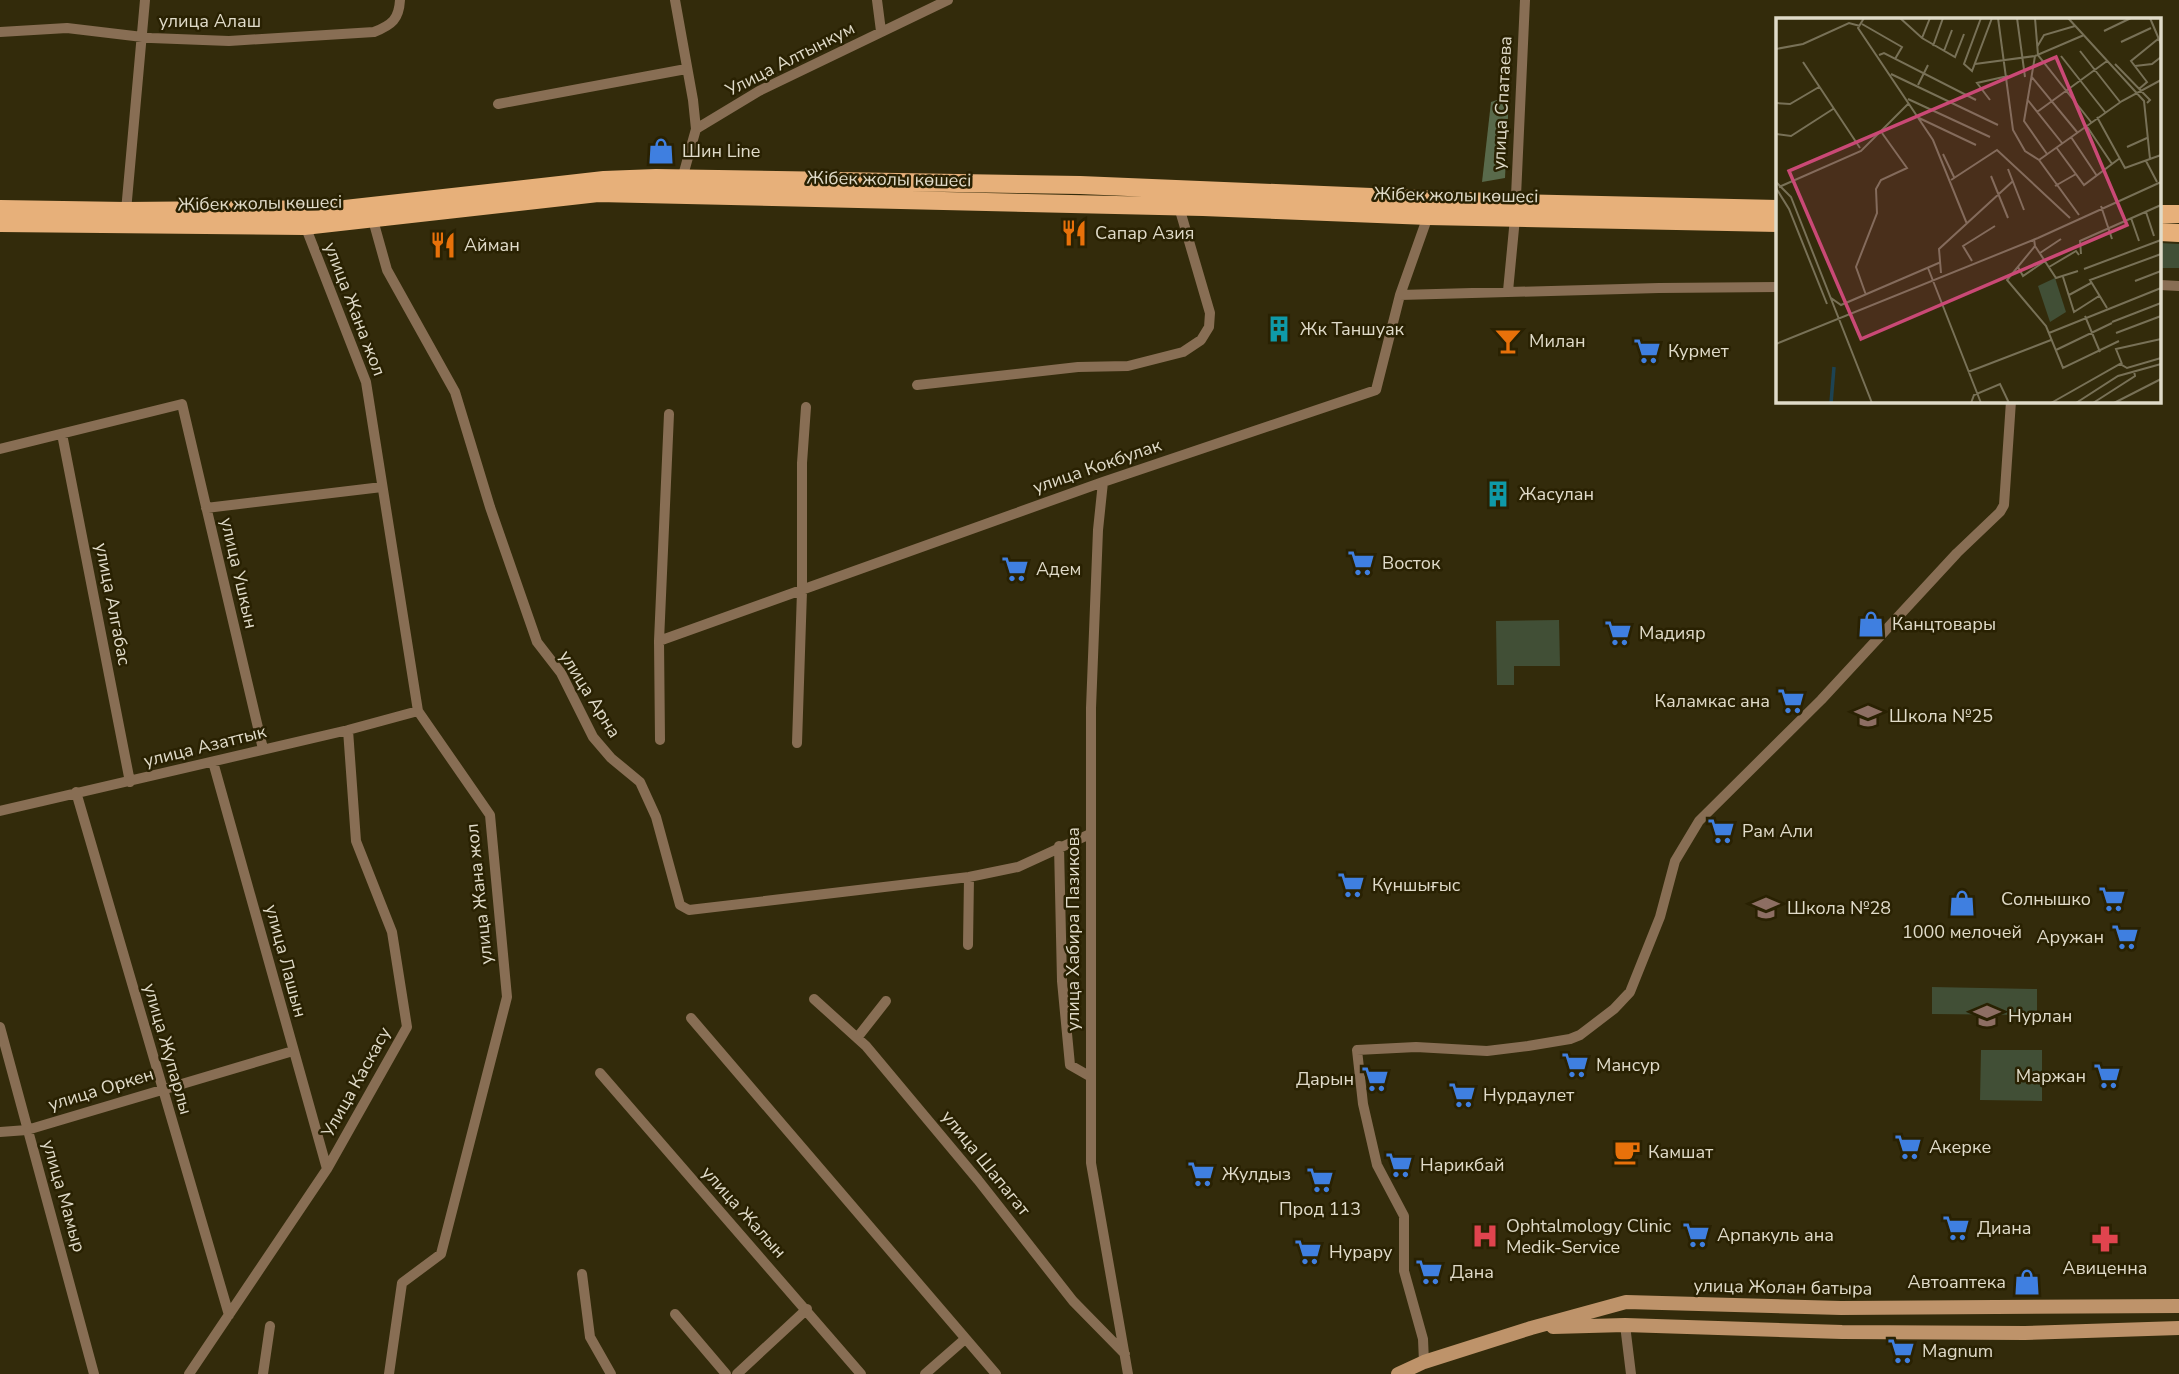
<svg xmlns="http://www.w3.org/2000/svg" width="2179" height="1374" font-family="'Nunito Sans',sans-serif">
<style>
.green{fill:#414f36}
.forest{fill:#596a4b}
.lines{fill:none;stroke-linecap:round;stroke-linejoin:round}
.street{stroke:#886e54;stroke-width:10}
.secondary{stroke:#be936a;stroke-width:14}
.primary{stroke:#e7b07a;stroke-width:18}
.labels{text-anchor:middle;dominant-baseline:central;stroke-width:5;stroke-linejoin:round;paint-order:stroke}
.street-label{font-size:18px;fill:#e0dbc9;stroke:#292102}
.poi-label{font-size:18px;fill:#e0dbc9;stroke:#292102;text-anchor:start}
.inset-river{fill:none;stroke:#1d4353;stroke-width:3.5}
.inset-road{fill:none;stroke:#787157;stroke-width:2}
.view{fill:#ca4976;fill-opacity:0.15;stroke:#ca4976;stroke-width:3.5}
.inset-edge{fill:none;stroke:#e0dbc9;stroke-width:3.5}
</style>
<rect width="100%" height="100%" fill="#332b0b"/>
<!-- green -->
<path class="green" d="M2160,243L2179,244V268H2160Z
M1559,620L1560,666H1514V685H1497L1496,621Z
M1932,987L2037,989V1015L1932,1014Z
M1981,1050H2042V1101L1980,1100Z"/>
<!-- forest -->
<path class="forest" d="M1509,96L1505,178L1482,182L1491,102Z"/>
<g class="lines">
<!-- street -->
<path class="street" d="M675,0L693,100L696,129
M877,0L881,31
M0,32L67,28L151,38L229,41L374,32C392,25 399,19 400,0
M498,104L686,69
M682,179L696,129L759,91L948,0
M126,211L145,0
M373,220L387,270L455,392L490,507L537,642L561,673L593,737L611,758L640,782L656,817L680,905L689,910L969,877L1018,867L1090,834
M304,223L366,382L418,711L490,815L507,997L441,1254L402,1283L389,1374
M2160,285L2179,286
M1508,291L1515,218L1525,0
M1400,295L1659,288L1778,287
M917,385L1078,367L1128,366L1183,352L1201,340L1209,327L1210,313L1179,207
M62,434L130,782
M0,449L182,404L263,749
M1103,482L1098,530L1091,708V1163L1128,1374
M206,508L382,487
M659,641L1103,482L1376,390L1400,295L1428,216
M660,740L659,641L669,414
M797,743L802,591V463L806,407
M213,762L327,1169
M76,792L229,1315
M0,811L348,730L418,711
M1059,846L1062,981L1070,1065L1091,1077
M968,945L969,877
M814,999L866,1046L978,1180L1073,1301L1125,1354
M691,1018L996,1374
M0,1027L94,1374
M857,1038L886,1001
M600,1073L861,1374
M0,1132L27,1130L293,1051
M582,1274L590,1337L611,1374
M675,1314L726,1374
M1625,1325L1631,1374
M1424,1362L1423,1339L1404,1271V1216L1377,1165L1363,1104L1357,1050L1416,1047L1487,1051L1528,1046L1570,1039L1580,1035L1614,1009L1630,992L1660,917L1675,861L1699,821L1821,700L1957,553L2000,512L2004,505L2011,401
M189,1374L327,1169L407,1027L392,932L356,841L348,730
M263,1374L270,1326
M737,1374L807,1309
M925,1374L965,1339"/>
<!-- secondary -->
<path class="secondary" d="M1553,1327L1625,1325L1842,1332L2025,1333L2179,1328
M1398,1374L1424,1362L1531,1328L1626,1302L1841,1308L2179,1306"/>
<!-- primary -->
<path class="primary" d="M0,209L126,211L345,209L604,180L656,178L1080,185L1515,203L1778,209
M2160,214H2179
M0,223L304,226L598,193L1203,207L1428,216L1778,223
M2160,232L2179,233"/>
</g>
<!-- icons -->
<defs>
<g id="shop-bare" transform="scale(2.1)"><path d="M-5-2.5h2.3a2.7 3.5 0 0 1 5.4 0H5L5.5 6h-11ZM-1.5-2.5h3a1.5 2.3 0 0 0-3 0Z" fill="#3f7fe0" stroke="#292102" stroke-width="2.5" paint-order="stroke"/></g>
<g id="restaurant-bare" transform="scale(2.1)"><path d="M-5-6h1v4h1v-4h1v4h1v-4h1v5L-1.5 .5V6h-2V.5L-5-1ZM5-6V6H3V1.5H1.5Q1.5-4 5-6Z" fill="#e8710a" stroke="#292102" stroke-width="2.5" paint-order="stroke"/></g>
<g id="building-bare" transform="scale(2.1)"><path d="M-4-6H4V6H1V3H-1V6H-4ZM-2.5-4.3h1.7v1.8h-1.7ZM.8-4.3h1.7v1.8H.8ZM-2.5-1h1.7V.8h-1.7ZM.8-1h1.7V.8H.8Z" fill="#0f9aa8" stroke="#292102" stroke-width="2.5" paint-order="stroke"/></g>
<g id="bar-bare" transform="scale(2.1)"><path d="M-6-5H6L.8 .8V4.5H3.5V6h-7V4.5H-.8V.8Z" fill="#e8710a" stroke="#292102" stroke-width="2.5" paint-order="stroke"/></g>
<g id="supermarket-bare" transform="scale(2.1)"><path d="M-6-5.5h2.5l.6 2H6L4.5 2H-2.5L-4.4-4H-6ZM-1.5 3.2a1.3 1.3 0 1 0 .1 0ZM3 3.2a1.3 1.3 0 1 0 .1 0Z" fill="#3f7fe0" stroke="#292102" stroke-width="2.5" paint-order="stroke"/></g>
<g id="school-bare" transform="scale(2.1)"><path d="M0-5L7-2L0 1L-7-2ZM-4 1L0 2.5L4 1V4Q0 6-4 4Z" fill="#8d6e63" stroke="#292102" stroke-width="2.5" paint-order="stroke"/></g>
<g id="cafe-bare" transform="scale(2.1)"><path d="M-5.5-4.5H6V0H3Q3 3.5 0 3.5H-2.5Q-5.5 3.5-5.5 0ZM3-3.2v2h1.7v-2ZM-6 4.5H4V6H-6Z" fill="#e8710a" stroke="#292102" stroke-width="2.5" paint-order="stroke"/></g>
<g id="hospital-bare" transform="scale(2.1)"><path d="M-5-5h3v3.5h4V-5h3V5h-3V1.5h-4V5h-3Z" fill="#e0444e" stroke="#292102" stroke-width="2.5" paint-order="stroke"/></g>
<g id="pharmacy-bare" transform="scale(2.1)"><path d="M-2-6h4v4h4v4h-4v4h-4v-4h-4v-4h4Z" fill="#e0444e" stroke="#292102" stroke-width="2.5" paint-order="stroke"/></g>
</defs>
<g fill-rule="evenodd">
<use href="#shop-bare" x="661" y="151"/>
<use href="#restaurant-bare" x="1074" y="233"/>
<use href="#restaurant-bare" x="443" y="245"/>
<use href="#building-bare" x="1279" y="329"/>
<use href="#bar-bare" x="1508" y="341"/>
<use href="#supermarket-bare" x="1647" y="351"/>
<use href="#building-bare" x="1498" y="494"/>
<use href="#supermarket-bare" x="1361" y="563"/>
<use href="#supermarket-bare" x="1015" y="569"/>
<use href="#shop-bare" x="1871" y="624"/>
<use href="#supermarket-bare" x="1618" y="633"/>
<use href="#supermarket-bare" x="1791" y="701"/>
<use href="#school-bare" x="1868" y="716"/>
<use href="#supermarket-bare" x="1721" y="831"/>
<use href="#supermarket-bare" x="1351" y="885"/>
<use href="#supermarket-bare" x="2112" y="899"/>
<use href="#shop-bare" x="1962" y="903"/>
<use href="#school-bare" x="1766" y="908"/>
<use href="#supermarket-bare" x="2125" y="937"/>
<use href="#school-bare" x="1987" y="1016"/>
<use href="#supermarket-bare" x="1575" y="1065"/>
<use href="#supermarket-bare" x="2107" y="1076"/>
<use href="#supermarket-bare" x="1375" y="1079"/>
<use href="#supermarket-bare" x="1462" y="1095"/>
<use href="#supermarket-bare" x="1908" y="1147"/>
<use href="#cafe-bare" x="1627" y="1152"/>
<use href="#supermarket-bare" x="1399" y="1165"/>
<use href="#supermarket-bare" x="1201" y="1174"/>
<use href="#supermarket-bare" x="1320" y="1180"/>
<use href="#supermarket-bare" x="1956" y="1228"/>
<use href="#supermarket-bare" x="1696" y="1235"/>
<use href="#hospital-bare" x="1485" y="1236"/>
<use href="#pharmacy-bare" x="2105" y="1239"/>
<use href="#supermarket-bare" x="1308" y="1252"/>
<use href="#supermarket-bare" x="1429" y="1272"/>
<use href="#shop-bare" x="2027" y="1282"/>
<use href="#supermarket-bare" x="1901" y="1351"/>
</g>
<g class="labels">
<!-- street labels -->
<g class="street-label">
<text x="210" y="21">улица Алаш</text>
<text transform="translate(790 59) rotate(-27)">Улица Алтынкум</text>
<text transform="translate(1502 103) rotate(-87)">улица Спатаева</text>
<text transform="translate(889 179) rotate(1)">Жібек жолы көшесі</text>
<text transform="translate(1456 195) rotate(1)">Жібек жолы көшесі</text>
<text transform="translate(260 203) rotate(-1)">Жібек жолы көшесі</text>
<text transform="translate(355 309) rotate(69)">улица Жана жол</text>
<text transform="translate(1097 466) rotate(-19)">улица Кокбулак</text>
<text transform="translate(239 573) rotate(77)">улица Ушкын</text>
<text transform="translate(113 604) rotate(79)">улица Алгабас</text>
<text transform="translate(590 694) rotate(58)">улица Арна</text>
<text transform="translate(205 746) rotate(-14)">улица Азаттык</text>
<text transform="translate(479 894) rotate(-96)">улица Жана жол</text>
<text transform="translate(1073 929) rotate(-90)">улица Хабира Пазикова</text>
<text transform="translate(286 961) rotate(75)">улица Лашын</text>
<text transform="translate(168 1049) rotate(74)">улица Жупарлы</text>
<text transform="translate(356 1082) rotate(-61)">Улица Каскасу</text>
<text transform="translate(101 1089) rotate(-17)">улица Оркен</text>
<text transform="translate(986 1163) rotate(51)">улица Шапагат</text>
<text transform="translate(64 1196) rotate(74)">улица Мамыр</text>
<text transform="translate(744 1212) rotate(48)">улица Жалын</text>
<text transform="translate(1783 1287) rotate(1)">улица Жолан батыра</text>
</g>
<!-- poi labels -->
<g class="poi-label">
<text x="682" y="151">Шин Line</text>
<text x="1095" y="233">Сапар Азия</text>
<text x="464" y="245">Айман</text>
<text x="1300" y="329">Жк Таншуак</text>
<text x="1529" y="341">Милан</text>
<text x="1668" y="351">Курмет</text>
<text x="1519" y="494">Жасулан</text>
<text x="1382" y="563">Восток</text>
<text x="1036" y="569">Адем</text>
<text x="1892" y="624">Канцтовары</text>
<text x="1639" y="633">Мадияр</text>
<text x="1770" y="701" text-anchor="end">Каламкас ана</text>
<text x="1889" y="716">Школа №25</text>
<text x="1742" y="831">Рам Али</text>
<text x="1372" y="885">Күншығыс</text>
<text x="2091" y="899" text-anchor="end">Солнышко</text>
<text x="1787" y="908">Школа №28</text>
<text x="1962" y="932" text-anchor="middle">1000 мелочей</text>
<text x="2104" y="937" text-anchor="end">Аружан</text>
<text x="2008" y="1016">Нурлан</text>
<text x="1596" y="1065">Мансур</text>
<text x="2086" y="1076" text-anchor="end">Маржан</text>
<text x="1354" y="1079" text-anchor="end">Дарын</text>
<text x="1483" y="1095">Нурдаулет</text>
<text x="1929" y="1147">Акерке</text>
<text x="1648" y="1152">Камшат</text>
<text x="1420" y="1165">Нарикбай</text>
<text x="1222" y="1174">Жулдыз</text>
<text x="1320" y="1209" text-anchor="middle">Прод 113</text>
<text x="1506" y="1226">Ophtalmology Clinic<tspan x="1506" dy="21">Medik-Service</tspan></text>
<text x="1977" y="1228">Диана</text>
<text x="1717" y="1235">Арпакуль ана</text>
<text x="1329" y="1252">Нурару</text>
<text x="2105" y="1268" text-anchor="middle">Авиценна</text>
<text x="1450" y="1272">Дана</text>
<text x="2006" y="1282" text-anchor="end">Автоаптека</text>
<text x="1922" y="1351">Magnum</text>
</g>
</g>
<!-- overview -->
<g transform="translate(1776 18)">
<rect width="385" height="385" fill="#332b0b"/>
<path d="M279,260L290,294L274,304L262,268Z" fill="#414f36"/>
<path class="inset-river" d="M55,385L58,349"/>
<path class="inset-road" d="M88,0L82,10L157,122L191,206M124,0L146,20L179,39L188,16M205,0L188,46L196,53L216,0M222,0L237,112L249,133L263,142L303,197M241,0L249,59M259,0L262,37L315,104M292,0L368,83L374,141M374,0L385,26M86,6L126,29L119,41M328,13L355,0M146,20L154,0M345,24L375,10M157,28L167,0M261,29L268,17L299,8M0,31L27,26L73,5L84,8M168,33L176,12M304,33L344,84M103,37L108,35L200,82M259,38L248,103L271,136M285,38L329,94M27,44L84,130M199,46L259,38L308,17M339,46L374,82L371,85M359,48L376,46L385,39M115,56L222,107M255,58L301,114M142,67L152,47M363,71L371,64L355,43L382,21M132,81L214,119M251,81L286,125M214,82L201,65L232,58M0,85L14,86L43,69M261,94L331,43M321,99L349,150L385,137M143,100L200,127M310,107L336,146M0,116L15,118L57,91M295,119L321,158M280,129L308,167L344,140M351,129L371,120M167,136L178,159M263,142L346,83L385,62M370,143L381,164M232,151L248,192M215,158L232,200M175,162L221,132L294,200M0,164L15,179L96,385M279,168L300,156M3,169L85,133L133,85M0,170L13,191L51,286M325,188L336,221M370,194L378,218M355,200L363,223M258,221L259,228L231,262L270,308L287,350L343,323M259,228L280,260L302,253M264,235L285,221M305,236L304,223L385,187M196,243L187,228L219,208M242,249L247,258L269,243M273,249L300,233L303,237M152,250L205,385M308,251L385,222M165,255L163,231L237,163M287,259L298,294L323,278M359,263L385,253M90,277L80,249L101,195L100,171L105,162L131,150L106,115M293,277L315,265M55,280L65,287L165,244M331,290L314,262L385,236M309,298L324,334M336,304L385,285M273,315L385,270M340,315L385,298M0,326L262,220L385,164M280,332L336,305M346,346L340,331L385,321M192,354L275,322M195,385L198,377L224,366L233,385M275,385L344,346L351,350L385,340M300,385L342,358L385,346M317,385L359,358L358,353M338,385L385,361"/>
<path class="view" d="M280,39L351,207L85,321L13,153Z"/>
<rect width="385" height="385" class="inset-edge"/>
</g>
</svg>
